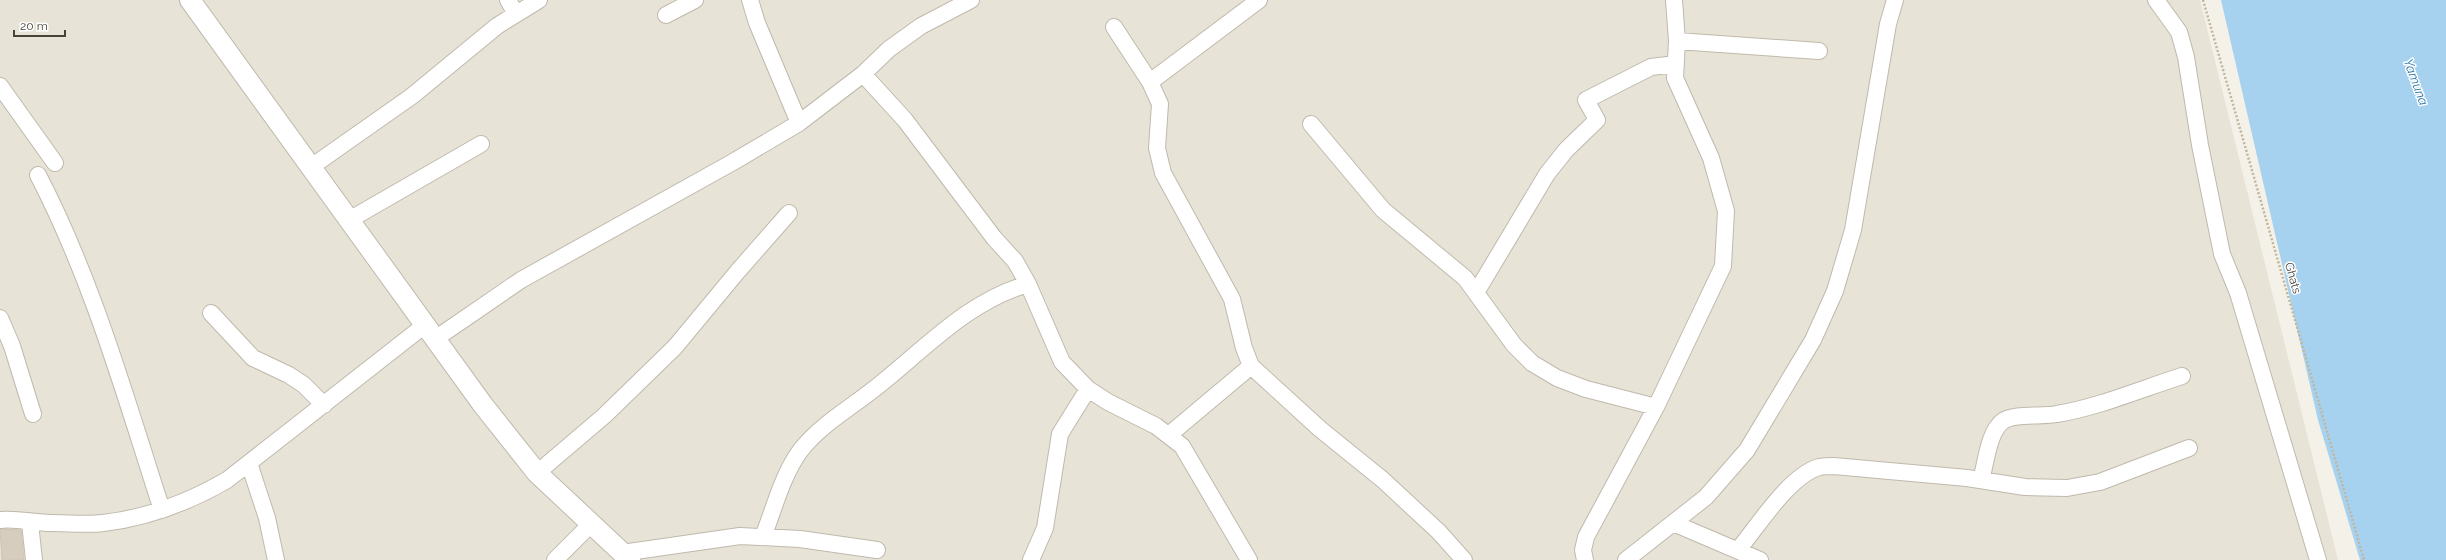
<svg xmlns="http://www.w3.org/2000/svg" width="2446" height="560" font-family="Raleway,sans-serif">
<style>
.residential{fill:#e8e3d7}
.water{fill:#a6d2f0}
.building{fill:#d6cdbe;stroke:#d1c5b2}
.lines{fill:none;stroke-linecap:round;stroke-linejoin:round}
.minor-casing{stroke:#c0b9ac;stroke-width:18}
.tertiary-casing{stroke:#c0b9ac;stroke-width:22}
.path{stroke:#c2b59d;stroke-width:2.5;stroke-dasharray:2 2;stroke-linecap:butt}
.minor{stroke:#fff;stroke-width:16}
.tertiary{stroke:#fff;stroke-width:20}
.labels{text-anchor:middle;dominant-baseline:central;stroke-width:3;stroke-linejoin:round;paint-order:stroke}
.street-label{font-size:12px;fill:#484237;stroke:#fff}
.water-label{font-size:13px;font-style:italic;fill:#2e78ac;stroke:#fff}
</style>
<rect width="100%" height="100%" fill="#f4f1e9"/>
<!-- residential -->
<path class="residential" d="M0,0H2200L2338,560H0Z"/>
<!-- water -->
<path class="water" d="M2221,0H2446V560H2360L2318,420Z"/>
<!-- building -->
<path class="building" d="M0,529L21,530L24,560H2Z"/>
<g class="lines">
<!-- minor casing -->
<g class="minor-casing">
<path id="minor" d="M508,0L516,14
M750,0L757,23L799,123
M1674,0L1677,41
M2156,0L2179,32L2186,57L2200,145L2222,254L2238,293L2318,560
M666,15L695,0
M1114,27L1150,82L1160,104L1157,148L1163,173L1232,299L1244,348L1251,366L1320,429L1383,480L1439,532L1464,560
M863,74L905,120L994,238L1015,261L1028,284L1062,362L1088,389L1108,402L1156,426L1182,446L1249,560
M1150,82L1259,0
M0,86L55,163
M1311,124L1383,210L1465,278L1514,345L1532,363L1557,378L1586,389L1656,407
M311,167L412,96L497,26L539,0
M38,175C93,281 125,396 162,510
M349,220L481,144
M1477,291L1547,174L1566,150L1597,120L1586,100L1651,67L1676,64
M211,313L253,358L289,375L304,385L324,405
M0,318L12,346L33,414
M435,339L521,280L733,162L799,123L863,74L889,49L921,26L971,0
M1170,434L1251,366
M249,463L267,518L276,560
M537,473L604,416L675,347L738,271L789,213
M1981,480C1986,464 1988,432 2003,421C2014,413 2043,417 2057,414C2099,407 2141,389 2182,376
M0,520C17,518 34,523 51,523C68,523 87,525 103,523C147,518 189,502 227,480L425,325
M30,523L34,560
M1673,523L1760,560
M763,537C774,509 782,476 800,451C820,425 849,409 874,389C923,351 967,301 1028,284
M1738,550C1758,526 1789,476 1819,467C1824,466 1829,466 1834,466L1967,478L2025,487L2067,488L2100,482L2189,448
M622,553L740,536L800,539L877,550
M555,560L591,524
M1031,560L1045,528L1060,434L1088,389
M1585,560L1583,550L1586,537L1656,407L1723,266L1726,211L1711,158L1675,78L1677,41L1819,51
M1626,560L1706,497L1747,450L1813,340L1835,291L1853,230L1888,24L1895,0"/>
</g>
<!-- tertiary casing -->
<g class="tertiary-casing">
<path id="tertiary" d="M190,0L483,405L537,473L630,560"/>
</g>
<!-- path -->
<path class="path" d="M2203,0L2364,560"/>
<!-- minor -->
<use href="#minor" class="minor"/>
<!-- tertiary -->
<use href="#tertiary" class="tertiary"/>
</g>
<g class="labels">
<!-- street labels -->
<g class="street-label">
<text transform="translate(2293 278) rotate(74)">Ghats</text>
</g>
<!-- water labels -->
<g class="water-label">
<text transform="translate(2416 82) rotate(70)">Yamuna</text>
</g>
</g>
<!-- scale -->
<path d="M14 30v6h51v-6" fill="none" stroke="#484237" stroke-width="2"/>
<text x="20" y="30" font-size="12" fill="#484237" stroke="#ffffff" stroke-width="3" paint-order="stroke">20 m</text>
</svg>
